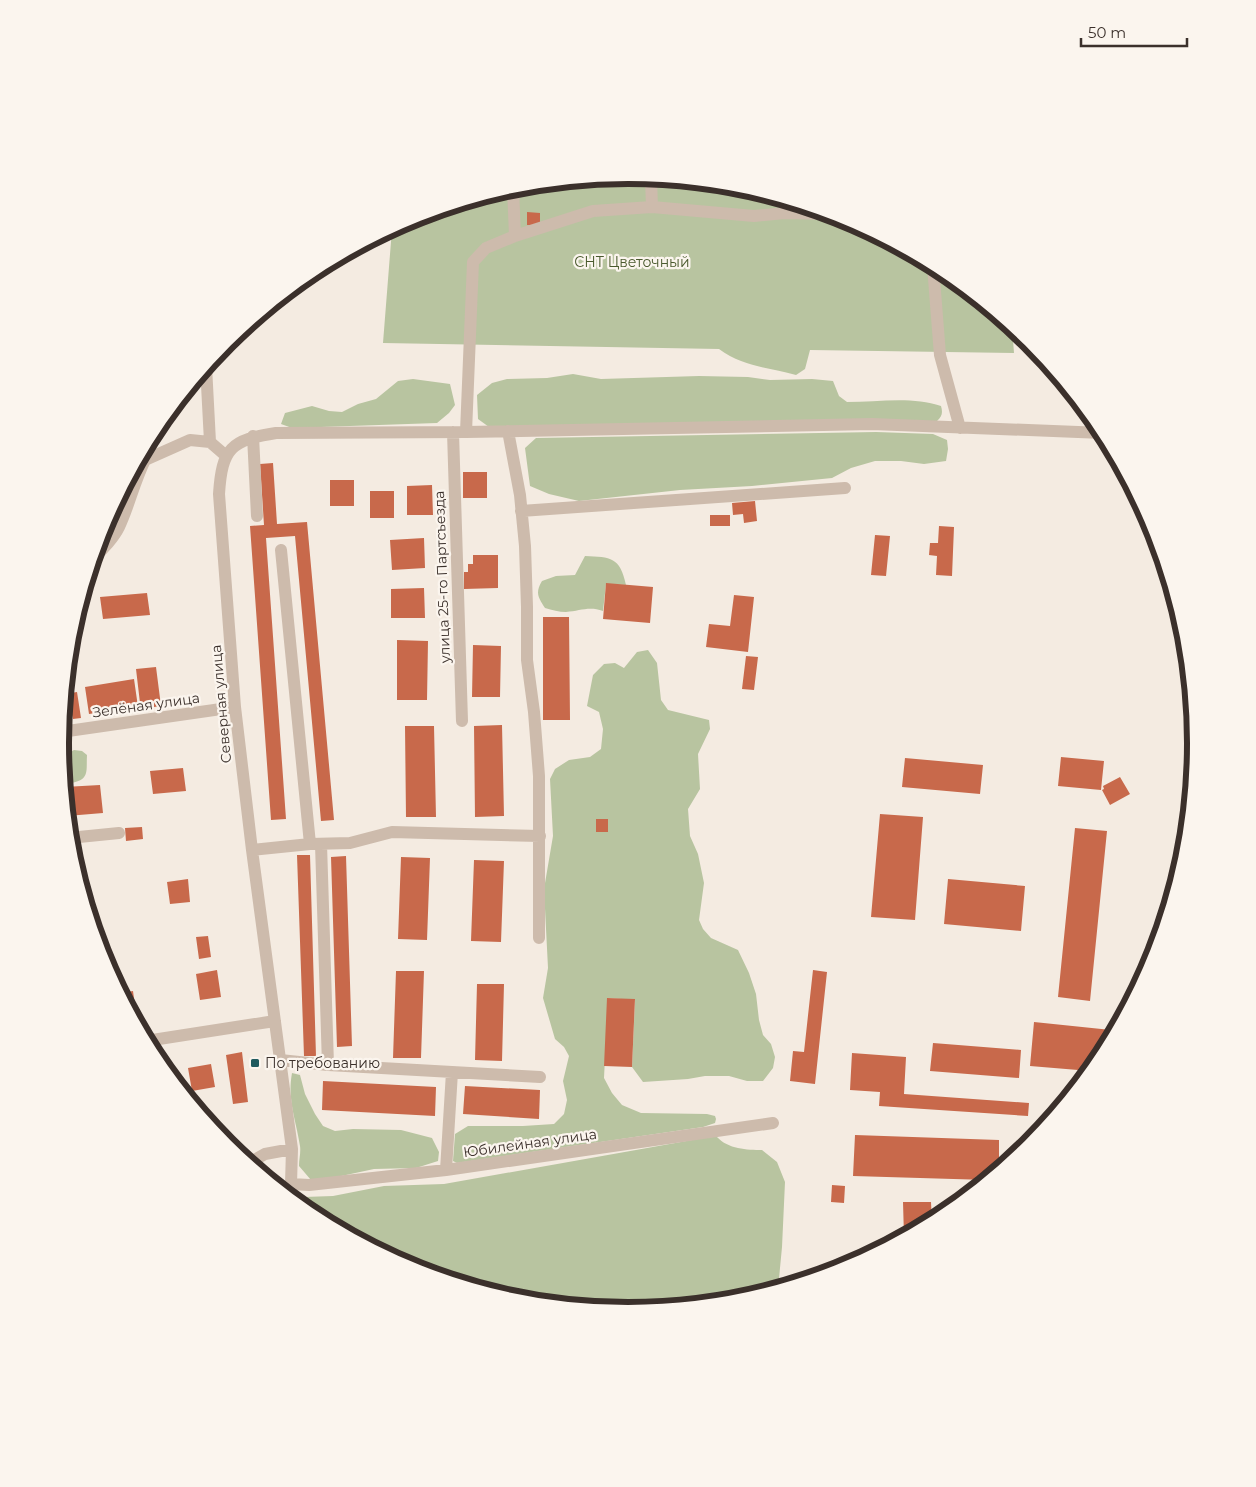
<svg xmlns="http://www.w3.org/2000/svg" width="1256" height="1487" font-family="Montserrat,sans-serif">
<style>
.green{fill:#b8c4a0}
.building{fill:#c8694b}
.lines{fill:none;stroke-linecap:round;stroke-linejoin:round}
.minor{stroke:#cdbbac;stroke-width:12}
.poi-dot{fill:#1f5a5e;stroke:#fbf5ee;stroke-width:2}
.labels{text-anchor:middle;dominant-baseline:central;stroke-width:4.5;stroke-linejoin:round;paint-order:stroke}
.park-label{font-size:14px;fill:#4a5a2e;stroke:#fbf5ee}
.street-label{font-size:14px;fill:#3b302b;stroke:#fbf5ee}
.poi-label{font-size:14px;fill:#3b302b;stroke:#fbf5ee;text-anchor:start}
.rim{fill:none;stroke:#3b302b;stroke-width:6}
</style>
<rect width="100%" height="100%" fill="#f4ebe1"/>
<!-- green -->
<path class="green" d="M628,176L739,186L846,219L944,271L1012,327L1014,353L810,350L805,369L796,375C768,367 743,367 719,349L383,343L392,229L411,219L517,186Z
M573,374L601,379L699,376L748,377L770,380L812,379L833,381L839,396L847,402C878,402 912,396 941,406C943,413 942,416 937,421L489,427L478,419L477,395L492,383L507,379L547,378Z
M413,379L450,384L455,405L449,413L437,423L292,428L281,424L285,413L312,406L329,411L342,412L358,404L376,399L398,381Z
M170,410L157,444L145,448L156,428Z
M876,432L933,434L947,440L948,449L946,461L924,464L901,461H875L851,468L832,478L752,486L680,490L579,501L549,494L530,486L525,448L536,438Z
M585,556C611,557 620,557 626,585L606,584L603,611C589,606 580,611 566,612C559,612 552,610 545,608C538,597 535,593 542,581L556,576L575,575Z
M648,650L657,663L661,700L668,710L709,720L710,729L698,754L700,789L688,809L690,836L698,854L704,883L699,920L703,929L711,938L738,950L749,973L756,994L759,1020L763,1035L771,1044L775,1057L773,1068L763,1081H747L729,1076H705L688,1079L643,1082L632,1067L635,1000L608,998L604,1078L612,1093L622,1105L641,1113L707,1114L715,1116L716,1119L715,1123L703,1127L457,1163L453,1161L455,1134L468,1126H523L554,1124L564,1114L567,1100L563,1081L569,1056L564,1047L555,1039L543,998L548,968L544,889L553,836L550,779L555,769L569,760L590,757L601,749L603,729L599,712L587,706L593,675L604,664L615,663L624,668L637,652Z
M74,750L82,751L87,755C86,771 90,779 72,783L63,772L61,753H69Z
M292,1073L300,1075L305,1094L315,1114L323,1126L335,1131L353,1129L401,1130L432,1138L439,1152L438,1161L416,1168L374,1169L332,1178L311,1180L299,1166C299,1159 301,1152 300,1146C296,1120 287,1100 292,1073Z
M709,1137H717C728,1149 747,1150 762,1150L777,1162L785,1182L782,1247L778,1289L739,1301L628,1311L517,1301L410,1268L312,1216L296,1202L304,1197L333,1196L384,1186L444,1184Z"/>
<!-- building -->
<path class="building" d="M625,176H638L637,181H625Z
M527,212L540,213V225H527Z
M273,463L277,524L307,522L334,820L321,821L295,536L266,538L286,819L271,820L250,526L264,525L260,464Z
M463,472H487V498H463Z
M330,480H354V506H330Z
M432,485L433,515H407V486Z
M370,491H394V518H370Z
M755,501L757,521L744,523L743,514L733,515L732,503Z
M710,515H730V526H710Z
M939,526L954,527L952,576L936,575L937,556L929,555L930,543H938Z
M875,535L890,536L886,576L871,575Z
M424,538L425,568L392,570L390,540Z
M473,555H498V588L464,589V572H468V564H473Z
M606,583L653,587L650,623L603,619Z
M424,588L425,618H391V589Z
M147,593L150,615L103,619L100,597Z
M734,595L754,597L748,652L706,647L709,624L730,626Z
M543,617H569L570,720H543Z
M397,640L428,641L427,700H397Z
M473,645L501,646L500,697H472Z
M746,656L758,657L754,690L742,689Z
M156,667L161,706L154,707V701L140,703L136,669Z
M134,679L138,707L89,714L85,687Z
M77,692L81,718L73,719L72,715L63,716L65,694Z
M502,725L504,816L475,817L474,726Z
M405,726H434L436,817H406Z
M1061,757L1104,761L1101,790L1058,786Z
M905,758L983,765L980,794L902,787Z
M183,768L186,791L153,794L150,771Z
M1120,777L1130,794L1110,805L1102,790L1104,789L1103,786Z
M100,785L103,813L67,816L64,787Z
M880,814L923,817L915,920L871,917Z
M596,819H608V832H596Z
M142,827L143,839L126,841L125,828Z
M1075,828L1107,831L1090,1001L1058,997Z
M297,855H310L316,1056H304Z
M346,856L352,1046L337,1047L331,857Z
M401,857L430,858L427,940L398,939Z
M474,860L504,861L501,942L471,941Z
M188,879L190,902L170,904L167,882Z
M948,879L1025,886L1021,931L944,924Z
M208,936L211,957L199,959L196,937Z
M217,970L221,997L200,1000L196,974Z
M813,970L827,972L815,1084L790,1081L793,1051L804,1052Z
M396,971H424L421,1058H393Z
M477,984H504L502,1061L475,1060Z
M133,991L136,1013L132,1014L121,993Z
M607,998L635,999L632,1067L604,1066Z
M1034,1022L1111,1030L1110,1041L1100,1059L1090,1071L1030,1066Z
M933,1043L1021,1050L1019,1078L930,1071Z
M242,1052L248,1102L233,1104L226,1055Z
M852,1053L906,1057L904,1094L1029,1103L1028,1116L879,1106L880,1092L850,1090Z
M211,1064L215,1087L192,1091L188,1068Z
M323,1081L436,1087L435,1116L322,1110Z
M465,1086L540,1090L539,1119L463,1114Z
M223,1126L225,1138H221L212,1128Z
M855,1135L999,1140V1158L1013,1159L987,1180L853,1176Z
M832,1185L845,1186L844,1203L831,1202Z
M952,1200H963L952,1209Z
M903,1202H931L932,1222L904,1237Z"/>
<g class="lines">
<!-- minor -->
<path class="minor" d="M651,178L652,207
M515,236L593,211L652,207L754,216L785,213L828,214
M933,266L940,355L960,428
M206,366L210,442
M508,431L520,495L525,546L527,607V660L534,712L539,776V938
M453,432L462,721
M466,432L473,262L486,248L515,236L513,188
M253,436L257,516
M521,511L845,488
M281,550L310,844
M94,557C103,550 114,537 119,527C129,506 134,482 145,460L190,440L210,442L225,455
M61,732L235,707
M69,838L119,833
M321,844L328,1065
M252,850L310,844L350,843L392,832L540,836
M146,1041L275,1021
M280,1060L328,1065L540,1077
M249,1163L265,1154L292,1149
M446,1170L452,1072
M291,1184L309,1185L446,1170L773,1123
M287,1195L291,1184L292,1149L252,850L235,707L219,494C222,448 231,440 276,433L466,432L872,424L1103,433"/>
</g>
<!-- markers -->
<rect class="poi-dot" x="250" y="1058" width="10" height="10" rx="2.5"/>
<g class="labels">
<!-- park labels -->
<g class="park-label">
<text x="632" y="262">СНТ Цветочный</text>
</g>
<!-- street labels -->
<g class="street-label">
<text transform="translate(442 577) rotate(-92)">улица 25-го Партсъезда</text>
<text transform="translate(221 704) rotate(-95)">Северная улица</text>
<text transform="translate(146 705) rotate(-8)">Зелёная улица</text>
<text transform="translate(530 1143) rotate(-8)">Юбилейная улица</text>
</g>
<!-- poi labels -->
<g class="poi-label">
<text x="265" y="1063">По требованию</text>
</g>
</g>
<!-- crop -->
<path d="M0 0H1256V1487H0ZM69 743a559 559 0 1 1 1118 0a559 559 0 1 1-1118 0Z" fill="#fbf5ee" fill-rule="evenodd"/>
<path class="rim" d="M69 743a559 559 0 1 1 1118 0a559 559 0 1 1-1118 0Z"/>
<!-- scale -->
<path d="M1081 38v8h106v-8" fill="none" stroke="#3b302b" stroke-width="2.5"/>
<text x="1088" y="38" font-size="15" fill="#3b302b" stroke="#fbf5ee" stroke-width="4" paint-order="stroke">50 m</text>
</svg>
